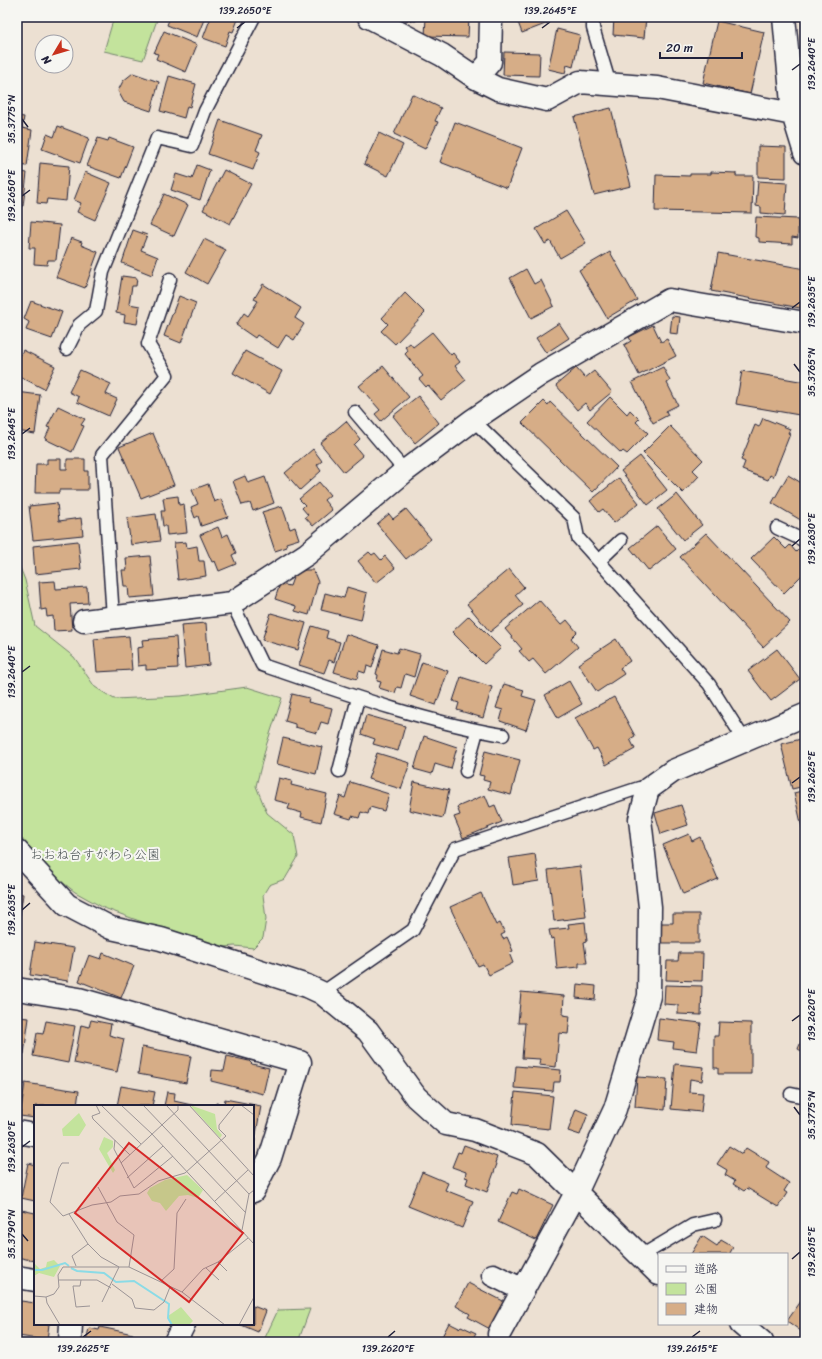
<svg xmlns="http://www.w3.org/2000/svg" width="822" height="1359" font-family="Sriracha,'Klee One',sans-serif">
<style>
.green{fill:#c3e39c;stroke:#72826c}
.building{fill:#d6ad87;stroke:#22223b}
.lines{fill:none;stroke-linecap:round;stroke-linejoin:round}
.lane-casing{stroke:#22223b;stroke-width:15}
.street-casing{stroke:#22223b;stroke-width:25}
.lane{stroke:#f6f6f2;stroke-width:12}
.street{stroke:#f6f6f2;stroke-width:22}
.ticks{fill:none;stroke:#22223b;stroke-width:1.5}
.labels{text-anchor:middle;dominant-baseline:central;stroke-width:4;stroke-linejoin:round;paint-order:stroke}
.park-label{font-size:13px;fill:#4a5253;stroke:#f6f6f2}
.inset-river{fill:none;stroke:#8bdbe6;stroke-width:2}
.inset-road{fill:none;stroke:#9b9496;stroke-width:1}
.view{fill:#d62828;fill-opacity:0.15;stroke:#d62828;stroke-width:2}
.inset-edge{fill:none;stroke:#22223b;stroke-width:2}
.neatline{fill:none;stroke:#22223b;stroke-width:1.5}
.ticks-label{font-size:10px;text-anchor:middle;fill:#22223b}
</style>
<rect width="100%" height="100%" fill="#ece0d2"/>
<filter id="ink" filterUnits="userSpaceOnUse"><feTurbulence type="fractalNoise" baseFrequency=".025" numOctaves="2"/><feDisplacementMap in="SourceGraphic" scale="8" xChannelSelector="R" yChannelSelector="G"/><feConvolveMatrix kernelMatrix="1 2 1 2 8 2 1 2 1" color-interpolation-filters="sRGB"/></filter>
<g filter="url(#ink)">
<!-- green -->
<path class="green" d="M114,17H158L143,60L104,51Z
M17,560L25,580L35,626L74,657L95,687L114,699L181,696L247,687L282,698L266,746L256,786L267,813L294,835L298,857L285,879L269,885L263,895L266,919L263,938L253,948L235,946L213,948L104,908L75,892L61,881L17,833Z
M310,1309L298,1342H263L278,1310Z"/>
<!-- building -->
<path class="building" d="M170,17H205L197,37L167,25Z
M211,17H239L233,32L230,31L225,46L203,38Z
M391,17H416V21L391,19Z
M426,17H469L468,37L425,36Z
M516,17H546L548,23L522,33Z
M614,17H646L644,38L613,35Z
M717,21L764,32L750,94L703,83Z
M557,29L580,35L573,67L567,65L565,73L548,69Z
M164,31L197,45L186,72L156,59L158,54L154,53Z
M504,52L540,53L539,76L503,75Z
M133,73L159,82L151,111L124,102L118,91L123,81Z
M169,76L196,84L190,107L187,106L184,118L160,111Z
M412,94L441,108L435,121L438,122L425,149L394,134Z
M611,108L631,186L594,195L574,117Z
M17,116L24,117L22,128L32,130L27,166L17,165Z
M220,120L262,135L256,150L260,152L253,170L208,154Z
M455,122L522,148L507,188L440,162Z
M58,126L89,138L80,163L42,149L47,134L54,137Z
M379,133L403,145L388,176L364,164Z
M98,138L108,141L109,138L133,147L121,178L87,166Z
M758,146L786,147V178L758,177Z
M40,163L69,166L66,201L47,199L46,204L37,203Z
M197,165L210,170L200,200L171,190L176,174L192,179Z
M224,170L251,184L230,224L203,210Z
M17,171L27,173L23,206L17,205Z
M85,172L111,183L95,220L77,212L81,203L74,200Z
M711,172L736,173V176H753L752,213L655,211L656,175L690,176V174H711Z
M758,181L787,183L785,215L761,213V207L756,206Z
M164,194L188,205L174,236L150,225Z
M566,211L586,243L560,258L550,241L545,244L536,229Z
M756,217L798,219V238L792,237V244L759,242V238L755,237Z
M31,222L60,225L56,260H48L47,265L34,264L35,248H29Z
M133,230L147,235L141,250L158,257L152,275L122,263Z
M71,238L82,242L81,245L98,252L85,288L56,277Z
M204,239L226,250L207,284L186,272Z
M610,252L637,300L607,318L579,270Z
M718,253L805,269V283L800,308L711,291Z
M526,269L534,284L541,280L554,306L531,318L510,278Z
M122,276L137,278L136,286H132L129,304L140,306L137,324L124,322L125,315L116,313Z
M263,284L301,308L295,318L304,324L294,340L286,335L278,348L257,335L255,338L236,325L244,313L248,316L258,301L254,299Z
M405,293L425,313L395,344L381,331L388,324L382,318Z
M179,296L196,303L181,343L164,336Z
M31,301L62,312L52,339L26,330L29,322L24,319Z
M672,316L680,317L678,334L670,333Z
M559,323L569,338L546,353L536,338Z
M653,325L661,342L667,339L676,356L639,375L624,345L631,341L629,337Z
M432,332L451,355L453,353L460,362L455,366L466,380L441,400L428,385L426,387L419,379L423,376L405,354L408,351L405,347L410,343L413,347Z
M23,350L55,366L44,389L17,375V362Z
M245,351L282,371L270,394L233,373Z
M383,366L409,397L381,421L375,414L380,410L359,386Z
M663,367L670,381L667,383L678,405L666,411L668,415L653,423L632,382Z
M576,368L585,378L594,371L612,392L590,410L585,403L577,410L556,385Z
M80,370L111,384L106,394L117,399L109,416L77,402L79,397L69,392Z
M742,371L805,382V416L736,404Z
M17,392L40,395L35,434L17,431Z
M418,396L439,423L415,443L393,416Z
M610,397L627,414L630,410L639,419L636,422L648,433L627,454L623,451L621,453L587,421Z
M544,401L548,405L550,402L617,467L593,492L522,423Z
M58,406L85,419L81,425L84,426L72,452L45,439L50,428L47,427Z
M763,418L790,429L788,433L790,434L773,477L770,475L768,480L742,470L745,462L741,460L755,425L759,427Z
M346,421L360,439L354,445L363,456L344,472L320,443Z
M670,426L703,460L693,470L699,476L683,493L643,453Z
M153,433L174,485L141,498L119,447Z
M313,449L322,461L317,465L321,471L300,490L285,473Z
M640,456L667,490L648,505L621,471Z
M47,459H61V469H67V459H85V471H88V490H59V493H35L36,464H47Z
M788,475L805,485L804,522L772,503Z
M245,476L248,483L265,477L274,503L253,511L250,503L242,505L233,481Z
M619,478L639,503L614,523L603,509L599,512L590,501Z
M319,482L330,495L324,500L332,510L313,526L305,517L308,515L302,508L305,505L299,499Z
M208,484L214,502L221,499L228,517L201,526L198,516L195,518L191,507L198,504L192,490Z
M677,494L702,525L683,540L658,509Z
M178,496L179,505L184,504L187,533L167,535L166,526H163L161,511H165L163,498Z
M57,503L59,521L81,518L83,535L33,540L29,506Z
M282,506L290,529L295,527L299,539L286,543L287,547L275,551L262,512Z
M406,509L431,539L406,559L377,524L389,514L393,519Z
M156,514L160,541L131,545L127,518Z
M657,526L676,549L649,571L630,548Z
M218,527L222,537L228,534L236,553L232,555L236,564L219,571L215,561L212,562L200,535Z
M706,533L790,622L763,647L680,557Z
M774,537L786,549L790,545L796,552L799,549L805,556V572L784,593L751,559Z
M78,541L81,569L35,574L33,546Z
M186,542L187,548L197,546L199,561H204L206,576L178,580L174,543Z
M369,552L372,555L375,553L381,560L385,556L395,568L376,583L358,561Z
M150,556L154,596L129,598L128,586H124L122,570H127L126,558Z
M509,569L524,587L515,595L523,605L490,632L467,604Z
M305,570H313L318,582L309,615L295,611L296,606L275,599L280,584L290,586L294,575Z
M55,581L56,589L87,587L88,603L70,604L72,630L54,631L53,616L47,617L46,609L41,610L39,582Z
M347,587L367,593L361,620L321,610L325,593L344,598Z
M539,600L561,625L567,620L577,632L571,638L578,647L546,674L533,659L529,662L519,651L522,649L505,629Z
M271,613L306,623L298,650L262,640Z
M469,616L501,648L484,664L452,632Z
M206,623L209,665L185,668L181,625Z
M312,626L328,631L326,638L340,642L334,662L329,660L324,673L299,665Z
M346,634L379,645L372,668L367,666L365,673L359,671L357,679L334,672Z
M129,636L132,670L97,672L94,639Z
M176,637L178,668L146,670V665L138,666L137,648L143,647L142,640Z
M616,639L630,661L620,668L624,674L597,692L578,664Z
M399,648L420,654L414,677L405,674L401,688L397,687L395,693L379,688L381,682L377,681L378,675L376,674L383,649L397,653Z
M777,649L800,679L771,701L748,671Z
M422,662L448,671L436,705L410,696Z
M461,677L492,687L483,718L457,710L459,703L453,701Z
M569,681L582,704L558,718L545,695Z
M504,684L524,690L522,696L536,700L526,730L500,721L503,710L496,708Z
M292,694L309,698L308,702L332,708L328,724L321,722L317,733L295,727V724L285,721Z
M614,697L635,736L630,739L635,749L606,765L597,748L593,750L575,718Z
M366,715L405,726L398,751L373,744L375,739L361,734Z
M424,736L457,747L451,769L435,764L432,774L414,769Z
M283,738L322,747L316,774L277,764Z
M805,738V786L792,789L781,744Z
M485,751L520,760L511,795L488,789L490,782L483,780L484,776L479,775Z
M377,753L410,763L401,789L368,779Z
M279,778L292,781L291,785L327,794L321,822L301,817L302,813L288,809L290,804L274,800Z
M350,782L389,794L384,811L370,807L368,814L361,812L359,818L352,816L351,819L334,814L340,796L345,798Z
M414,782L449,790L443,818L409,810Z
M805,790V840L794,793Z
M485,795L490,807L495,805L502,822L463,838L454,817L460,815L457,807Z
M681,805L688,825L661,834L655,813Z
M689,834L692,841L700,837L718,879L683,894L663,845Z
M535,854L539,881L513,885L509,858Z
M580,866L586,917L554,921L548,870Z
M17,893L23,894L20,915L17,914Z
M481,893L496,925L500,923L505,933L501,935L503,939L507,937L513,951L509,953L513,963L489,975L483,964L478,966L450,907Z
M673,914H699V943H661V923H673Z
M585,922L587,941L584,942L587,963H579V967L557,969L554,938L551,939L549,930L569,928L568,924Z
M35,942L74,948L68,981L30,975Z
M103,953L134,966L121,998L79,981L89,955L101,959Z
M679,953H703L702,981L666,980L667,961H678Z
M577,984L596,986L595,1000L576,998Z
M665,985L702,986L701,1015L678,1014V1005L664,1004Z
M521,992L564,996L563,1015L570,1016L568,1034L559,1033L556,1067L539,1065L540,1059L522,1058L525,1023H518Z
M17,1017L29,1018L24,1054L17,1053Z
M659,1018L701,1023L697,1051L673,1048L674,1042L657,1040Z
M91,1020L111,1024L109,1035L124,1039L117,1072L74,1063L81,1025L89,1027Z
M46,1021L75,1026L68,1063L33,1056L37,1033L43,1034Z
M719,1022L751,1023V1074H718V1068H714V1036H718Z
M805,1032V1053L798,1049Z
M142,1047L191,1056L186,1083L138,1074Z
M227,1056L249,1061L252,1064L269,1068L263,1094L211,1081L212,1070L224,1071Z
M675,1064L704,1067L702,1081L690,1079L689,1092L703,1093L701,1112L671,1109Z
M516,1066L561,1070L560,1082H554L553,1091L514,1088Z
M637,1077L667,1079L665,1110L635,1107Z
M25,1083L79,1091L77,1106H35V1118L20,1116Z
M121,1086L155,1092L152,1106H117Z
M167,1092L175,1093L174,1101L196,1106H164Z
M515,1092L553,1096L549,1129L512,1125Z
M225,1099L261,1106L253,1151V1106H215L216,1103L224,1104Z
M576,1109L588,1114L580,1135L568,1131Z
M464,1145L497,1157L495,1163L497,1164L487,1192L466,1184L468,1178L465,1177L466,1172L452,1167L458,1152L461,1153Z
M729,1146L742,1154L746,1148L769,1162L766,1168L789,1183L784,1191L787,1193L778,1207L747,1188L744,1191L733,1184L735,1181L725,1175L727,1170L717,1164Z
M28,1163L35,1165V1201L21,1198Z
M422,1172L448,1183L445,1190L473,1201L462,1228L408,1206Z
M519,1189L553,1205L536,1240L498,1222L512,1192L517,1194Z
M17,1209L35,1213V1261L17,1257Z
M702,1236L717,1246L721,1240L733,1247L730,1253L731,1254H691Z
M468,1283L505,1302L490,1329L468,1317L470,1314L456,1306Z
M804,1297L805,1298V1334L787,1321Z
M21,1301L35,1303V1324H49L47,1340L17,1336V1304H20Z
M253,1306L266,1311L258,1332L239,1324H253Z
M449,1323L459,1328L461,1326L476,1333L474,1336L485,1342H439Z
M100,1327L133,1334L132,1342H80V1341L86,1342L89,1328L99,1330Z"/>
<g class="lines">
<!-- lane casing -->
<g class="lane-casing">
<path id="lane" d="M593,17V28L610,85
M67,349L79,325L96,311L103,272L157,138L192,146L205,111L254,17
M355,412L405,471
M473,420L574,518L578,538L709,684L745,741
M777,528L805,541
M599,561L621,540
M232,603L262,665C341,692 421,721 503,735
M113,617L102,455L167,375L148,344L170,279
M339,771L358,698
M466,771L477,731
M322,993L413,930L455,849L639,788L648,789
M791,1094L805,1097
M641,1256L693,1225L715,1220"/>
</g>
<!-- street casing -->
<g class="street-casing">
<path id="street" d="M369,17L442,55L476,78L498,89L547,100L580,82L657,88L793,114
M784,17L793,114L805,153
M476,78L490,62L491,17
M84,621L232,603L307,554L405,471L473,420L541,374L669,300L805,323
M17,851L67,905L111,928L161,939L307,986L322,993L368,1031L416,1097L446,1124L475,1130L537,1154L659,1274
M17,989L79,999L300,1062L270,1158L253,1191
M17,1132L35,1135
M493,1275L523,1290
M17,1277L35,1280
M741,1324L762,1342
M499,1334L576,1193L615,1109L649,996L650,907L640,819L648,789L673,771L805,715
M70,1342L71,1324
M175,1342L184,1324"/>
</g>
<!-- lane -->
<use href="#lane" class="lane"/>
<!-- street -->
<use href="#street" class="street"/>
</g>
</g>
<!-- ticks -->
<path class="ticks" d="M237,28L245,22M542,28L550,22M792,70L800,64M22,119L28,127M22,196L30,190M792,308L800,302M794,364L800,372M22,434L30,428M792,546L800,539M22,672L30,666M792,783L800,777M22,910L30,903M792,1021L800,1015M794,1107L800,1115M22,1147L30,1141M22,1234L28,1241M792,1259L800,1252M83,1337L91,1331M388,1337L395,1331M692,1337L700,1331"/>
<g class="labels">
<!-- park labels -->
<g class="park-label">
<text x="95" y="854">おおね台すがわら公園</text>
</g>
</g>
<!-- overview -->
<g transform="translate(34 1105)">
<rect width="220" height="220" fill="#ece0d2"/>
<path d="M156,0L181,9L183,24L188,30L186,33ZM45,8L52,20L45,31H29L28,24ZM70,32L79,36V42L73,48L81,65L79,68L65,44ZM153,70L169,85L164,93L154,90L145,91L132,106L126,98L118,96L113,88L116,83L131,75ZM20,155L26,161L20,172L5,168L0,171V158L6,164L12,162L13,157ZM147,202L159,216L155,220H138L134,211Z" fill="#c3e39c"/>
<path class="inset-river" d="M37,163L43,166L70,168L82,177L100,176L135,199L134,213L138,220M0,165H8L31,158L35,161"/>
<path class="inset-road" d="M62,0L66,8L58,11L59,14L96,50M67,0L107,39M87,0L118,29L220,139M109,0L212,108M132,0L215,89M155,0L220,71M207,0L220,10M81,35L80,44L100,83L139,51M35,58H28L25,63L16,97L29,111L58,100L77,97L86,91L105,89L124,76L151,68L192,31L185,24V20L201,0M87,58L144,5V0M93,73L129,41M64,82L83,117L100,130L95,162M181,96L214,65M35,109L54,139L67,152L85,162M208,125L215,89L220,85M184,157L193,166M42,161L38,151L54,139M172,163L185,175M25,175H63L77,183M47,175L46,181H39L42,202L56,201M127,176L140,164L143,108L152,94M78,179L98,194L101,203L120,205L130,197L136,182M148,187L169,164L184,157L214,133M0,191L12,192L20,189L25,182L24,170L29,162H95L148,187L191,220M12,192L13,198L26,220M68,197L85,162M205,220L220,192"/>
<path class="view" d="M95,38L209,128L155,197L41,108Z"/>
<rect width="220" height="220" class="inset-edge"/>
</g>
<!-- margin -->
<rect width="822" height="1359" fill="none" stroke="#f6f6f2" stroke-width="44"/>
<!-- legend -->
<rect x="658" y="1253" width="130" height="72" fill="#f6f6f2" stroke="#a1a1a9"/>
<rect x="666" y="1266" width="20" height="6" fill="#f6f6f2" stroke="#a1a1a9"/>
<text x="694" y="1273" font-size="12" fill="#22223b">道路</text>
<rect x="666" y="1283" width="20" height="12" fill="#c3e39c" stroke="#a1a1a9"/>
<text x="694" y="1293" font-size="12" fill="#22223b">公園</text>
<rect x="666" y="1303" width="20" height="12" fill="#d6ad87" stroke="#a1a1a9"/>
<text x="694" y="1313" font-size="12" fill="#22223b">建物</text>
<!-- north arrow -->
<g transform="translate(54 54) rotate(232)"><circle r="19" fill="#f6f6f2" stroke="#a1a1a9"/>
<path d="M0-3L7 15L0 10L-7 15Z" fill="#c8321e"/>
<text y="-6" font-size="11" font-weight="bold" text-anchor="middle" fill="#22223b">N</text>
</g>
<!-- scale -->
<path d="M660 52v6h82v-6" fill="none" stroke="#22223b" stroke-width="2"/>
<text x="666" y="52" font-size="12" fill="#22223b" stroke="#f6f6f2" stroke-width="3" paint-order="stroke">20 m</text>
<rect x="22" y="22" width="778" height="1315" class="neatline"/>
<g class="ticks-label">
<text x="245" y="14">139.2650°E</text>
<text x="550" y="14">139.2645°E</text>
<text transform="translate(811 64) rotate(-90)" y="4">139.2640°E</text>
<text transform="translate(11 119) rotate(-90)" y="4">35.3775°N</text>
<text transform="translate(11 196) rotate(-90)" y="4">139.2650°E</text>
<text transform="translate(811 302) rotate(-90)" y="4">139.2635°E</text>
<text transform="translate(811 372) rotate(-90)" y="4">35.3765°N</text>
<text transform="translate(11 434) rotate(-90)" y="4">139.2645°E</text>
<text transform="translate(811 539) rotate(-90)" y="4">139.2630°E</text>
<text transform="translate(11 672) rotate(-90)" y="4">139.2640°E</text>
<text transform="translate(811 777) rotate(-90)" y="4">139.2625°E</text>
<text transform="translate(11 910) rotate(-90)" y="4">139.2635°E</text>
<text transform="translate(811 1015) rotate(-90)" y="4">139.2620°E</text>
<text transform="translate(811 1115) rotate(-90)" y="4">35.3775°N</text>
<text transform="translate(11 1147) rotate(-90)" y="4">139.2630°E</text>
<text transform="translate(11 1234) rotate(-90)" y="4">35.3790°N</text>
<text transform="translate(811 1252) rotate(-90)" y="4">139.2615°E</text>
<text x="83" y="1352">139.2625°E</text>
<text x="388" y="1352">139.2620°E</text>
<text x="692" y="1352">139.2615°E</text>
</g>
</svg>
